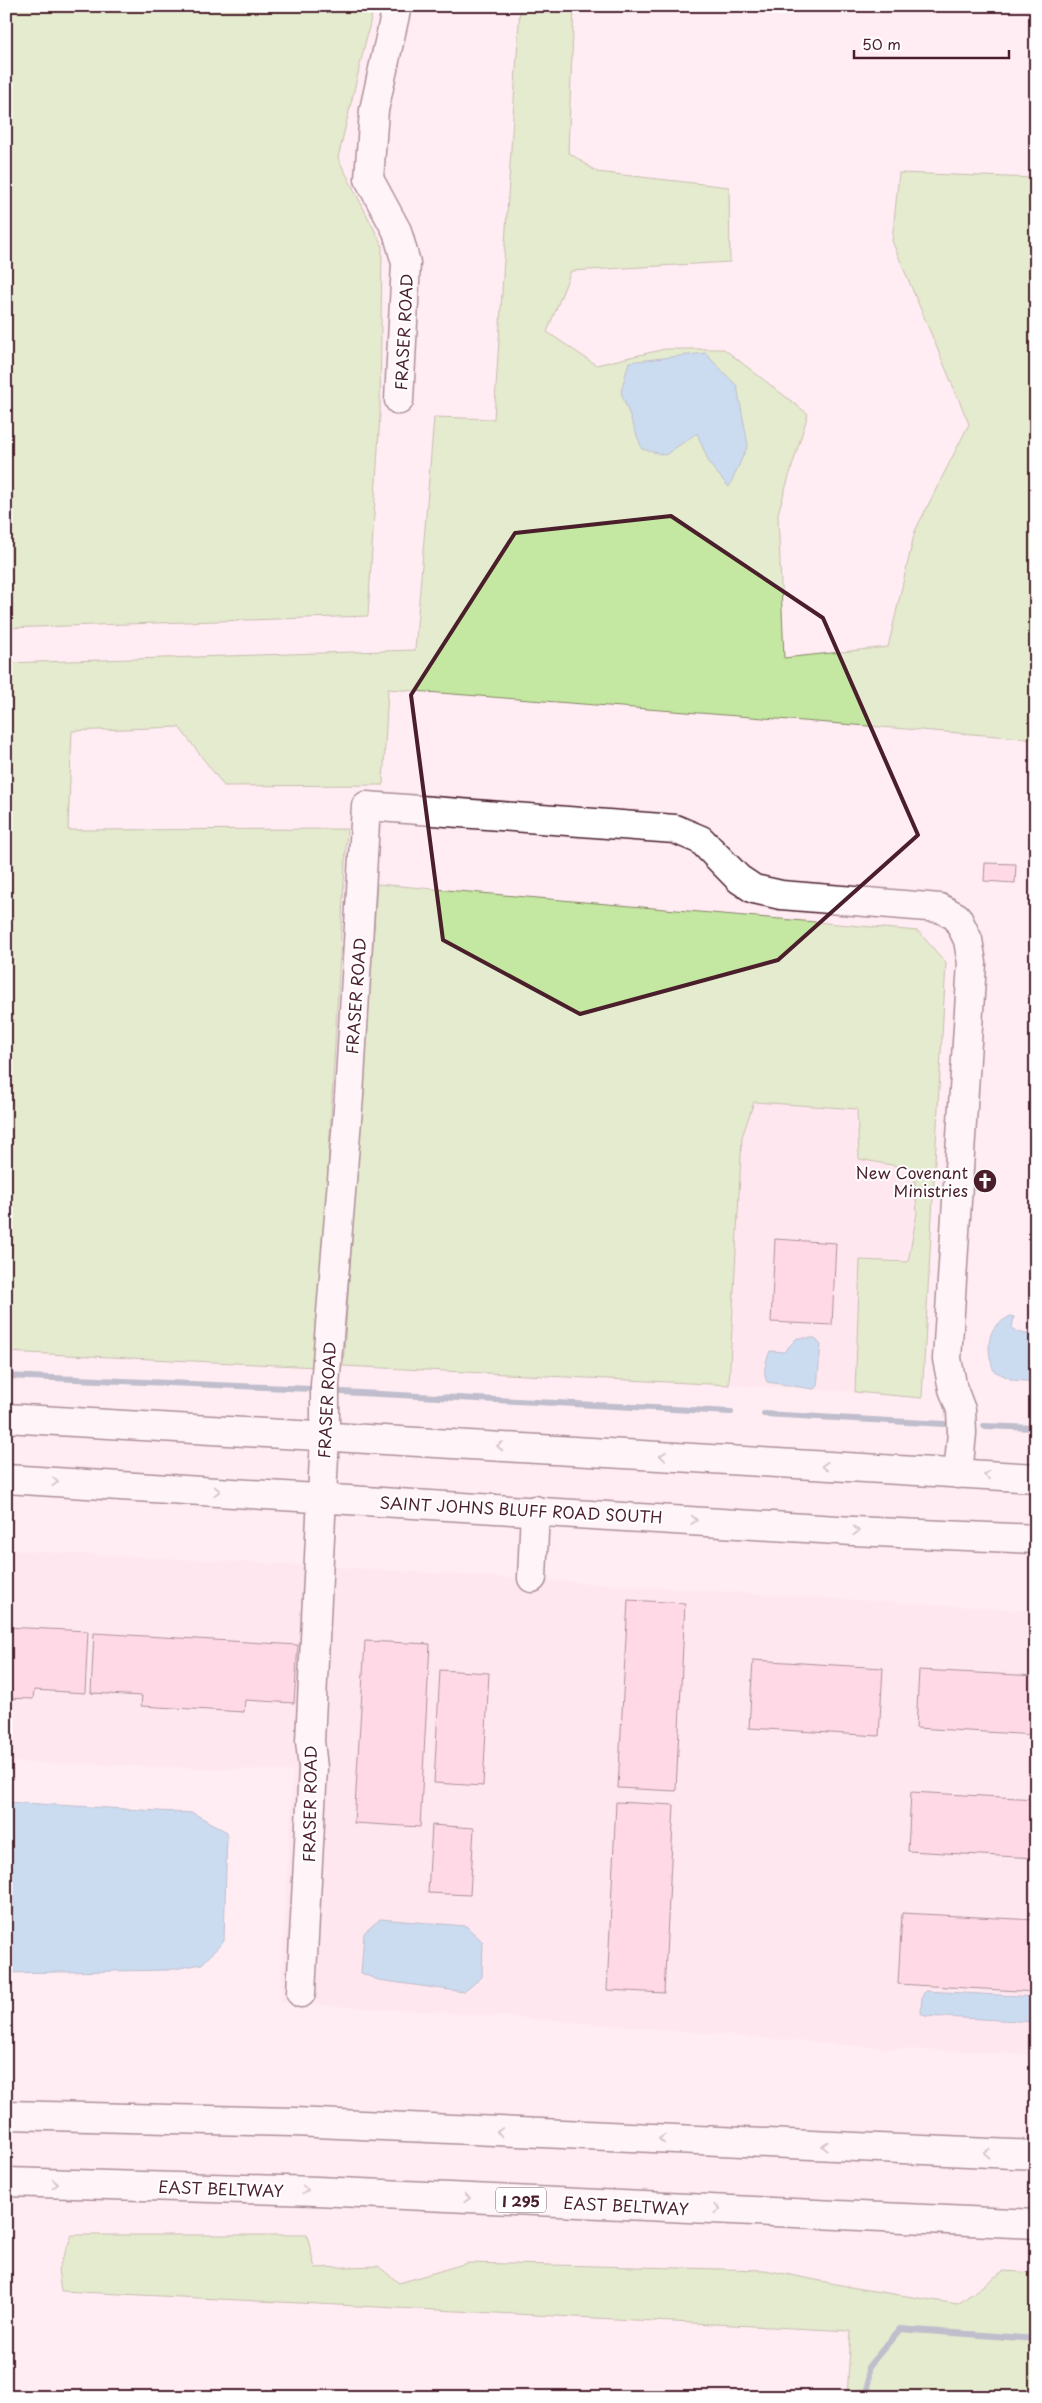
<svg xmlns="http://www.w3.org/2000/svg" width="1042" height="2403" font-family="'Playpen Sans',sans-serif">
<style>
.built{fill:#ffe1eb}
.green{fill:#c4e8a2;stroke:#878466}
.water{fill:#8ec7ed;stroke:#73849f}
.lines{fill:none;stroke-linecap:round;stroke-linejoin:round}
.stream{stroke:#73849f;stroke-width:6}
.building{fill:#fec4d7;stroke:#4a1f2b}
.minor-casing{stroke:#4a1f2b;stroke-width:31}
.major-casing{stroke:#4a1f2b;stroke-width:31}
.highway-casing{stroke:#4a1f2b;stroke-width:31}
.minor{stroke:#fff;stroke-width:28}
.major{stroke:#fff;stroke-width:28}
.highway{stroke:#fff;stroke-width:28}
.oneway{stroke:#ae9aa0}
.marked{fill:none;stroke:#4a1f2b;stroke-width:4;stroke-linejoin:round}
.labels{text-anchor:middle;dominant-baseline:central;stroke-width:4;stroke-linejoin:round;paint-order:stroke}
.shield{fill:#fff;stroke:#80626b;stroke-width:1}
.shield-label{font-size:15px;font-weight:bold;fill:#4a1f2b}
.street-label{font-size:16px;fill:#4a1f2b;stroke:#fff}
.poi-label{font-size:16px;fill:#4a1f2b;stroke:#fff;text-anchor:end}
</style>
<rect width="100%" height="100%" fill="#ffedf3"/>
<filter id="ink" filterUnits="userSpaceOnUse"><feTurbulence type="fractalNoise" baseFrequency=".02" numOctaves="2"/><feDisplacementMap in="SourceGraphic" scale="10" xChannelSelector="R" yChannelSelector="G"/><feConvolveMatrix kernelMatrix="1 2 1 2 8 2 1 2 1" color-interpolation-filters="sRGB"/></filter>
<g filter="url(#ink)">
<!-- built -->
<path class="built" d="M753,1102L857,1109L859,1158L914,1169L917,1213L908,1262L860,1260L855,1392L729,1385L742,1137Z
M6,1550L304,1565L1036,1611V2055L879,2048L513,2017L280,2003L293,1771L6,1762Z"/>
<!-- green -->
<path class="green" d="M8,6H374L338,158L382,245L380,415L368,616L6,628V27Z
M520,6H574L568,152L597,172L729,187L730,262L571,271L547,332L596,365L665,349H724L808,414L778,513L784,658L888,647L915,531L969,424L892,241L899,173L1036,178V739L388,689L383,785L224,786L179,727L72,731L68,830L347,829L317,1367L6,1352V663L415,650L434,417L494,419Z
M377,884L918,931L946,963L922,1398L855,1392L860,1260L908,1262L917,1213L914,1169L859,1159L857,1109L754,1102L742,1137L729,1385L343,1366Z
M72,2235H307L315,2268L378,2266L399,2283L467,2263L765,2270L861,2289L958,2304L1003,2271L1036,2273V2397H847L851,2331L61,2291L58,2270Z"/>
<!-- water -->
<path class="water" d="M705,353L737,386L748,445L729,487L710,465L697,433L665,455L642,449L621,392L629,362Z
M1010,1316L1014,1317L1012,1328L1017,1332L1036,1336V1382L1013,1380L994,1371C989,1359 986,1340 994,1328C997,1324 1005,1319 1010,1316Z
M797,1338H815L821,1345L817,1387L813,1389L767,1382C762,1373 766,1360 770,1351L784,1352Z
M6,1802L193,1813L227,1832L224,1941L202,1964L168,1970L6,1973Z
M380,1919L466,1926L483,1942L482,1977L464,1992L378,1980L361,1973L364,1933Z
M925,1991L1036,1997V2022L925,2016L921,2013L922,1996Z"/>
<g class="lines">
<!-- stream -->
<path class="stream" d="M6,1376L311,1389
M341,1392L731,1412
M764,1414L944,1424
M984,1426L1036,1428
M868,2397L869,2366L900,2329L1036,2339"/>
</g>
<!-- building -->
<path class="building" d="M985,863L1016,864L1015,883L984,881Z
M775,1239L836,1243L832,1325L771,1322Z
M628,1600L685,1603L676,1791L618,1788Z
M6,1627L88,1631L85,1693L34,1690L33,1699L6,1698Z
M94,1633L298,1645L294,1703L245,1700L244,1712L141,1706L142,1696L91,1693Z
M365,1641L430,1644L420,1827L354,1823Z
M753,1660L883,1668L879,1736L749,1728Z
M440,1670L489,1673L483,1786L434,1783Z
M919,1670L1036,1676V1735L916,1728Z
M911,1792L1036,1799V1858L908,1851Z
M616,1802L674,1805L664,1993L607,1990Z
M432,1825L474,1828L470,1895L428,1893Z
M902,1913L1036,1920V1992L898,1984Z"/>
<g class="lines">
<!-- minor casing -->
<g class="minor-casing">
<path id="minor" d="M397,6L374,110L369,179L397,231L406,263L399,400
M532,1578L535,1510
M301,1993L313,1768L310,1741L325,1435V1385L349,1096L366,806L675,829L701,840L739,879L754,889L781,895L940,908L957,917L968,940L972,963L947,1359L953,1389L961,1410L962,1433L958,1474"/>
</g>
<!-- major casing -->
<g class="major-casing">
<path id="major" d="M6,1418L1036,1478
M6,1479L853,1531L1036,1539"/>
</g>
<!-- highway casing -->
<g class="highway-casing">
<path id="highway" d="M6,2115L294,2122L1036,2155
M6,2182L317,2191L1036,2224"/>
</g>
<!-- minor -->
<use href="#minor" class="minor"/>
<!-- major -->
<use href="#major" class="major"/>
<!-- highway -->
<use href="#highway" class="highway"/>
</g>
<!-- one-way arrows -->
<defs><path id="oneway-chevron" d="M-2-3.5L2.5 0L-2 3.5" fill="none" stroke-width="1.6" stroke-linecap="round" stroke-linejoin="round" transform="scale(1.25)"/></defs>
<g class="oneway">
<use href="#oneway-chevron" transform="translate(500 1446) rotate(-176)"/>
<use href="#oneway-chevron" transform="translate(663 1456) rotate(-176)"/>
<use href="#oneway-chevron" transform="translate(825 1466) rotate(-177)"/>
<use href="#oneway-chevron" transform="translate(987 1475) rotate(-177)"/>
<use href="#oneway-chevron" transform="translate(55 1482) rotate(3)"/>
<use href="#oneway-chevron" transform="translate(217 1491) rotate(3)"/>
<use href="#oneway-chevron" transform="translate(694 1520) rotate(3)"/>
<use href="#oneway-chevron" transform="translate(856 1531) rotate(3)"/>
<use href="#oneway-chevron" transform="translate(500 2132) rotate(-177)"/>
<use href="#oneway-chevron" transform="translate(662 2139) rotate(-177)"/>
<use href="#oneway-chevron" transform="translate(825 2146) rotate(-177)"/>
<use href="#oneway-chevron" transform="translate(987 2153) rotate(-177)"/>
<use href="#oneway-chevron" transform="translate(55 2184) rotate(2)"/>
<use href="#oneway-chevron" transform="translate(305 2190) rotate(2)"/>
<use href="#oneway-chevron" transform="translate(467 2198) rotate(3)"/>
<use href="#oneway-chevron" transform="translate(717 2209) rotate(3)"/>
</g>
</g>
<!-- marked area -->
<path d="M0 0H1042V2403H0ZM671,516L823,618L918,835L778,960L580,1014L443,940L411,695L515,533Z" fill="#ffedf3" fill-opacity=".55" fill-rule="evenodd"/>
<path class="marked" d="M671,516L823,618L918,835L778,960L580,1014L443,940L411,695L515,533Z"/>
<!-- icons -->
<defs>
<g id="church-disc" transform="scale(1.25)"><circle r="9.5" fill="#4a1f2b" stroke="#fff"/><path d="M-1.2-6h2.4v3.5h3.3v2.4h-3.3V6h-2.4V-.1h-3.3v-2.4h3.3Z" fill="#fff"/></g>
</defs>
<g fill-rule="evenodd">
<use href="#church-disc" x="985" y="1181"/>
</g>
<g class="labels">
<!-- shield labels -->
<rect class="shield" x="496" y="2187.5" width="50" height="25" rx="4"/>
<g class="shield-label">
<text x="521" y="2200">I 295</text>
</g>
<!-- street labels -->
<g class="street-label">
<text transform="translate(403 332) rotate(-87)">FRASER ROAD</text>
<text transform="translate(355 996) rotate(-86)">FRASER ROAD</text>
<text transform="translate(326 1400) rotate(-87)">FRASER ROAD</text>
<text transform="translate(521 1509) rotate(3)">SAINT JOHNS BLUFF ROAD SOUTH</text>
<text transform="translate(309 1804) rotate(-89)">FRASER ROAD</text>
<text transform="translate(221 2188) rotate(2)">EAST BELTWAY</text>
<text transform="translate(626 2205) rotate(3)">EAST BELTWAY</text>
</g>
<!-- poi labels -->
<g class="poi-label">
<text x="968" y="1172">New Covenant<tspan x="968" dy="18">Ministries</tspan></text>
</g>
</g>
<!-- margin -->
<rect width="1042" height="2403" fill="none" stroke="#fff" stroke-width="25"/>
<rect x="12" y="12" width="1017" height="2378" fill="none" stroke="#4a1f2b" stroke-width="2" filter="url(#ink)"/>
<!-- scale -->
<path d="M854 50v8h155v-8" fill="none" stroke="#4a1f2b" stroke-width="2.5"/>
<text x="862" y="50" font-size="15" fill="#4a1f2b" stroke="#ffffff" stroke-width="4" paint-order="stroke">50 m</text>
</svg>
